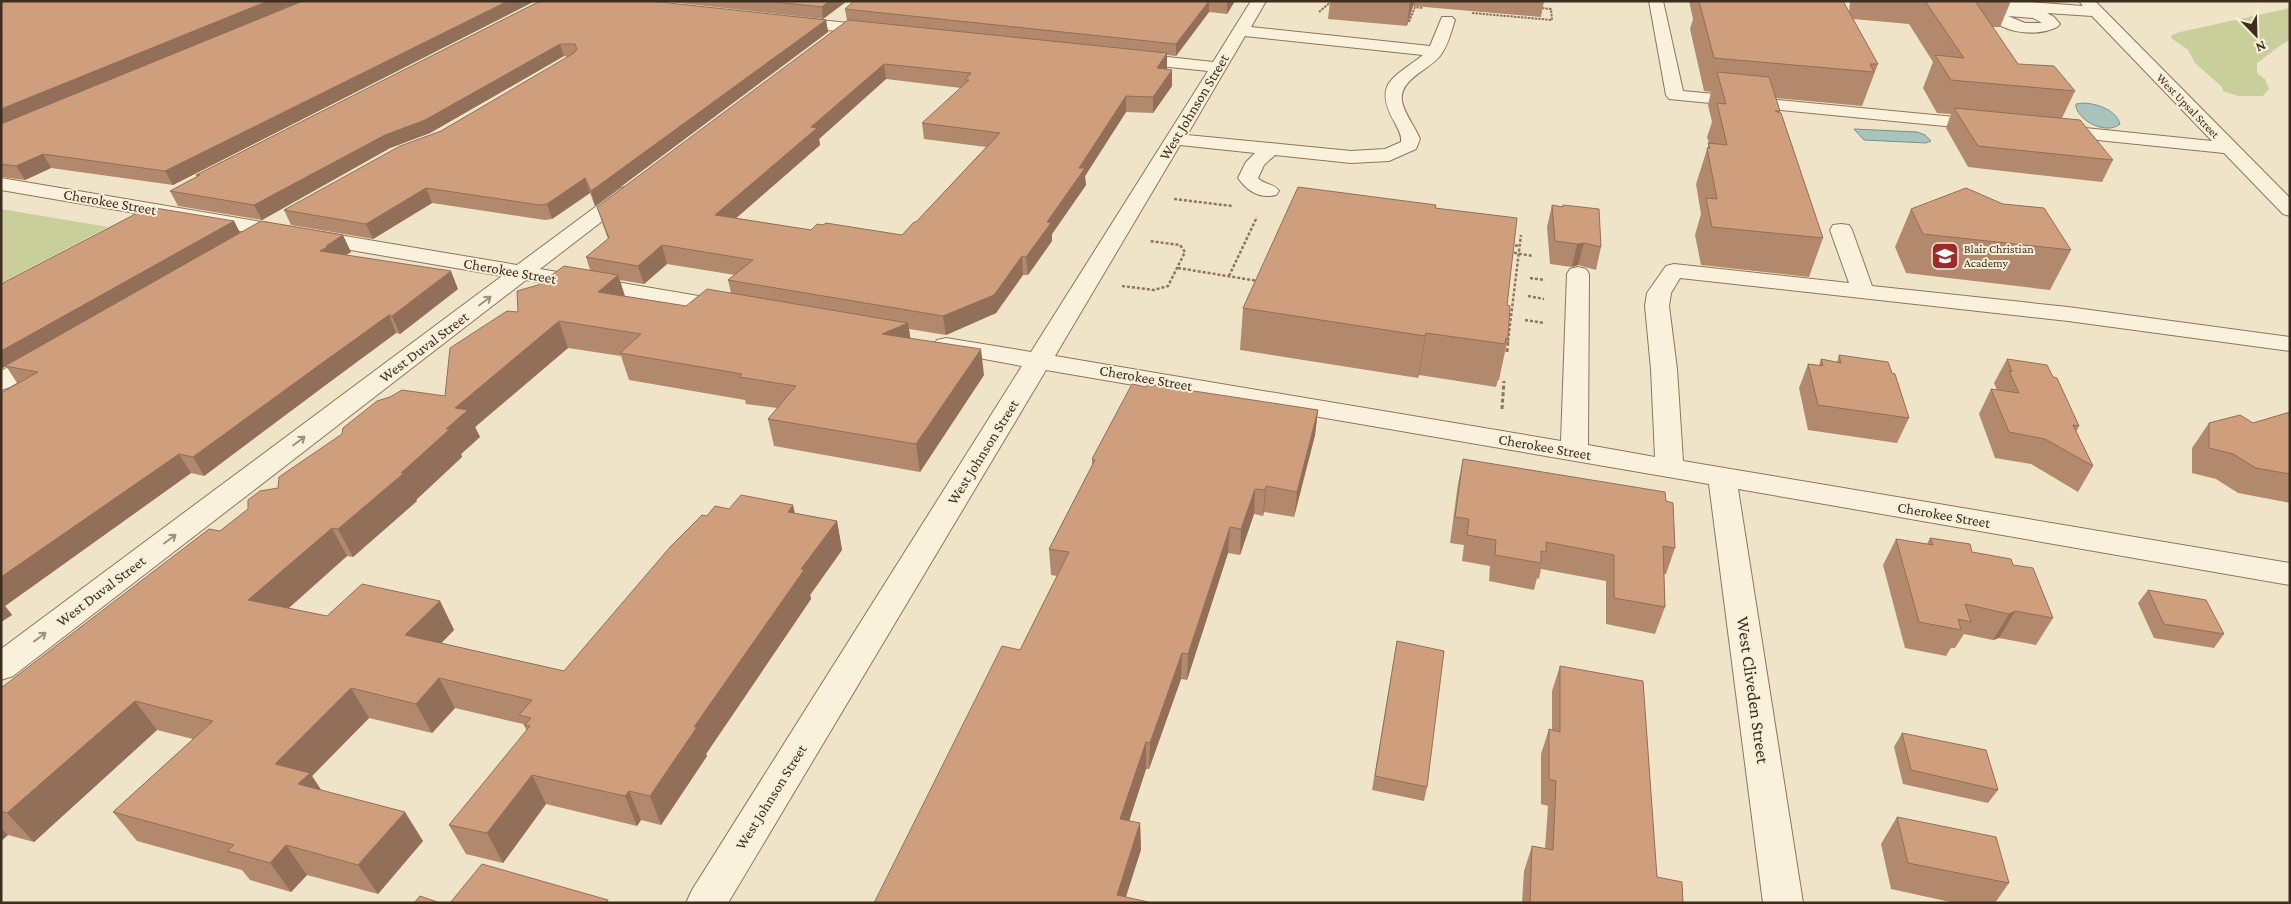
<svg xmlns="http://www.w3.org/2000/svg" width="2291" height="904" font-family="'Crimson Pro',serif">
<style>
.green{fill:#c9cf9b}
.water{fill:#a9c4bc;stroke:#6f938a}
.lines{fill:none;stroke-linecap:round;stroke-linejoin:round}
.minor-casing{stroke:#8d765c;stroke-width:2}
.path-far2{stroke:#8d765c;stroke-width:2;stroke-dasharray:2.5 1;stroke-linecap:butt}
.path-far1{stroke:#8d765c;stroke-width:2.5;stroke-dasharray:3 2;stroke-linecap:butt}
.path{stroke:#8d765c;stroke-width:3;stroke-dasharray:4 2.5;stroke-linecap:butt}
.minor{fill:#faf1dc;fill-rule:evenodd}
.wall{fill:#b2896c;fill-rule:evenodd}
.shaded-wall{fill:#916f58}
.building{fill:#cf9f7d;stroke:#916f58;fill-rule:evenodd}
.oneway{stroke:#9c907e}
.labels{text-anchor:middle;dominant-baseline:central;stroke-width:4;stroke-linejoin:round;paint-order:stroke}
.far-street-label{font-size:12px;fill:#3d2e20;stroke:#f7eed8}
.far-poi-label{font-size:12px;fill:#3d2e20;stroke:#f7eed8;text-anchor:start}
.street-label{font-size:15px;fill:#3d2e20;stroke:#f7eed8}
.near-street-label{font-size:18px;fill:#3d2e20;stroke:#f7eed8}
</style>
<rect width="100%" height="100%" fill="#f0e4c8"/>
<!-- green -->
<path class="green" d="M2290,8V40C2277,46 2269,55 2257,63V73L2265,79L2269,89L2263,96H2238L2223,91L2222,87L2195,63L2188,50L2171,38L2172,35L2180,32Z
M1,209L108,227L1,283Z"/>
<!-- water -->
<path class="water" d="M2084,103C2098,104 2116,110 2120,124C2107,135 2080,122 2076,107V104Z
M1854,129L1917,132L1925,135L1931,141L1926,143L1864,140Z"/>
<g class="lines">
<!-- minor casing -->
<g class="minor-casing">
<path id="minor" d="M1251,1H1266L1251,27L1430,46L1442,17H1452L1455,20C1451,32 1448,46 1440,56C1429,70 1399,79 1402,101C1404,114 1415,126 1420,139L1416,149L1389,161L1351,163L1275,155L1264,165L1258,178C1264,185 1274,183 1279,191L1276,195C1260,199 1247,191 1238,178L1246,162L1255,153L1180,145L1055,356L1561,441L1567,274L1570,269L1578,267L1586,269L1589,274L1588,445L1655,457L1651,369L1645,306L1647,293L1666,266L1674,264L1849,283L1830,230L1833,225L1841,224L1849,225L1852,230L1872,286L2068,307L2290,337V351L2068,321L1680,278L1671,293L1669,306L1677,369L1683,461L2290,563V585L1738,489L1803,903H1763L1709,484L1046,370L728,903H686L692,890L1022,366L946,352L937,350L934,345L937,340L946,338L1031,352L1208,71L1131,63L1125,61L1123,58L1125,55L1131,53L1213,62ZM1245,36L1423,55C1394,78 1372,83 1395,123C1398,129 1402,135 1401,142L1385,149L1351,151L1187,135Z
M1649,1H1663L1683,91L1986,120L1992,121L1995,125L1992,129L1986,130L1669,99L1666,95Z
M1949,1H2016L2083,6L2079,1H2095L2290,198V216L2283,214L2224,153L2049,135L2047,131L2049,127L2056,125L2212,141L2092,16L2047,13L2054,17L2060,24L2057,27C2040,36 2004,35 1991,17L1996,10L2000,9L1956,5ZM2008,16L2033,18L2042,23H2025Z
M791,17L877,26L883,28L885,31L883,34L877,36L786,25L783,22L786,19Z
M1,178L517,265L621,188L628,186L635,188L638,192L635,196L540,269L728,301L736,303L740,308L736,313L728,315L526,280L13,676L1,680V649L502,276L1,190Z
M43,350L52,352L55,357L52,362L10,387L1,390V371L34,352Z"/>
</g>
<!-- path-far2 -->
<path class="path-far2" d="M1319,12L1332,1
M1472,13L1552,20L1551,9L1541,8
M1409,22L1415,7L1423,8"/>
<!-- path-far1 -->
<path class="path-far1" d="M1174,199L1232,206
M1510,245L1520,246
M1509,252L1533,256
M1178,268L1258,281
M1229,276L1257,217
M1530,278L1545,280
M1122,286L1154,290L1168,286L1185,252L1180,245L1149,241
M1528,296L1544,299
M1525,320L1544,323
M1508,341L1521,235"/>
<!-- path -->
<path class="path" d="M1507,352L1508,340
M1502,409L1504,381"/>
<!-- minor -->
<use href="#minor" class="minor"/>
</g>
<!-- wall -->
<path class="wall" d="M1,1H302L195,45L303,1H535L173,185L51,168L25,180L1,177Z
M540,1L826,20L828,32L595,206L590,193L552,219L545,220L432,203L373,239L291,225L284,210L441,131L568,57L564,56L430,133L390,148L262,220L178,206L170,191L197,177L196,175Z
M661,1H847L823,19Z
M854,1H1235L1227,14L1209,12L1176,56L1167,55V69L1172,86L1153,113L1126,112L1085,176L1086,185L1052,234V241L1028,275H1023L996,313L946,335L909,329L910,338L984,375L920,472L774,446L768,419L777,408L746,404L745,400L629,380L621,356L568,348L475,427L480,437L461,454L462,457L416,500L417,501L353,557L347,556L289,608L327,616L440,601L454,630L441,643L564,671L707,516L729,509L795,513L837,521L842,550L810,595L811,599L706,754L707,756L661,825L641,820L637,826L546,804L503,863L466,854L449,825L527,731L523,724L455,708L432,733L369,718L312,776L321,790L423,841L378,894L307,875L291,892L250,880L242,870L137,841L113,812L193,739L157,730L34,842L8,835L1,841V688L220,531L278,488L445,396L518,312L590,270L586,257L608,239L603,225L597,207L848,21H847L845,9ZM886,79L961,88L922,123L924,139L986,147L916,222L902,235L811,230L736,218L820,145L819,139ZM667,264L735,275L728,280L731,293L686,306L625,296L620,280L644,284Z
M1330,1H1544L1541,17L1413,6L1407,26L1328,19Z
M1689,1H1843L1849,13L1850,1H2011L2000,27H1992L2018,64L2075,91L2062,118L2113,160L2102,182L1968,167L1946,128L1951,114L1937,113L1923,88L1933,62L1909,24L1853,19L1878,64L1862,106L1776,98L1780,111V113L1823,238L1809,277L1701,265L1695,235L1701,214L1696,184L1709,143L1707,137L1712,122L1708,105L1711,92L1704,91L1690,29L1693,19Z
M1552,205L1601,247L1596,270L1578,265L1572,267L1550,264L1547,227Z
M1911,209L2071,250L2050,290L1906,273L1895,247Z
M234,221L240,233L351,252L346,255L458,289L400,334L396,333L331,381L204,476L191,473L5,606L12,615L1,622V393L17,383L6,366L1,369V284Z
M1507,305L1508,338L1499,380H1498L1496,387L1419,375L1418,378L1240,350L1243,308Z
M1839,355L1892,373L1909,418L1897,443L1808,430L1799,388L1808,364L1819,365L1821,359L1837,362Z
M2007,359L2079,426L2076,432L2093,466L2078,492L2031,464L1995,458L1979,414L1991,389L1997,390L1994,383Z
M1146,387L1318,410L1315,435L1294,517L1264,512L1263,516L1254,514L1240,555L1228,553L1187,680L1181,679L1149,769H1146L1129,821L1140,823L1141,850L874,903L1020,650L1057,576L1051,575L1049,549L1092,465V459Z
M2290,412V503L2238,493L2216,479L2192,473V448L2209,423H2253Z
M1463,459L1666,501L1675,548L1666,574H1664L1665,607L1655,634L1606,624V581L1541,569L1539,579L1537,578L1534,590L1489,581L1490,566L1462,561L1464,545L1450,543L1458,484Z
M1930,538L1972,552L2013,565L2053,618L2036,645L1999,638L1993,640L1964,634L1955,648H1951L1946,656L1905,648L1883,565L1896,539L1927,544Z
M2148,590L2224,634L2214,648L2154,638L2138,603Z
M1397,641L1427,787L1424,801L1372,790Z
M1560,666L1657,877L1683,903H1522L1524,871L1532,846L1545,849L1548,806L1541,804V754L1549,729L1552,730V691Z
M1902,733L1998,790L1988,803L1903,784L1894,747Z
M1897,817L2009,883L1995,903H1955L1891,889L1881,844Z"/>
<!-- shaded-wall -->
<path class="shaded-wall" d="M268,1H302L1,126V109Z
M508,1H535L173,185L165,171Z
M829,1H847L823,19L822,7Z
M1209,1V12L1176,56V44Z
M1228,1H1235L1227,14V2Z
M1410,1H1414L1413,6L1407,26Z
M826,20L828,32L595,206L591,191Z
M560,44L564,56L430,133L390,148L262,220L254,205L385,135Z
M1167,53V69L1157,84V68Z
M884,64L886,79L819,139L820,145L719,233L715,215L811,127Z
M1172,70V86L1153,113V97Z
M1126,96V112L1085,176L1086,185L1052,234V241L1028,275L1026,257L1079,168Z
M43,154L51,168L25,180L16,166Z
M585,178L590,193L552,219L547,204Z
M426,188L432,203L373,239L366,224Z
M234,221L240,233L1,369V351Z
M343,235L351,252L336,261L320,251L326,246Z
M1584,243L1578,265L1572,267L1577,244Z
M662,245L667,264L644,284L638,266Z
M1022,256L1023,275L996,313L946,335L943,316Z
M451,271L458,289L400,334L392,316Z
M618,275L626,300L598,292Z
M389,315L396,333L331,381L204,476L193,457L322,363Z
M559,321L568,348L475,427L480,437L461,454L462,457L416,500L417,501L353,557L338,529L401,473L446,429L455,408Z
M908,323L912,349L882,334Z
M1426,333L1419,375L1418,378L1425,336Z
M981,349L984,375L920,472L916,444Z
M1318,410L1315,435L1294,517L1297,492Z
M179,454L191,473L5,606L12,615L1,622V577Z
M1266,486L1264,512L1263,516L1265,490Z
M1255,489L1254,514L1240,555L1241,529Z
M793,505L800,534L788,512Z
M837,521L842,550L810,595L811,599L706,754L707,756L661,825L650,796L694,727L801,569Z
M1230,527L1228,553L1187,680L1188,654Z
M332,528L347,556L266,628L248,600Z
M440,601L454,630L421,664L405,635Z
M2015,611L1999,638L1993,640L2009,614Z
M1182,653L1181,679L1149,769L1150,743Z
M439,678L455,708L432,733L416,704Z
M351,688L369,718L312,776L329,802L317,814L275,764Z
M135,701L157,730L34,842L7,813Z
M1146,742V769L1121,846L1120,819Z
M532,775L546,804L503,863L487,833Z
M629,791L641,820L637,826L625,796Z
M405,812L423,841L378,894L358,865Z
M1140,823L1141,850L1124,903L1117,895Z
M1,828L8,835L1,841Z
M286,845L307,875L291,892L270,863Z"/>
<!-- building -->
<path class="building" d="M1,1H268L1,109V34H3L1,33Z
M303,1H508L165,171L43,154L16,166L1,164V124Z
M540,1H651L826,20L591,191L585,178L547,204L540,205L426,188L366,224L284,210L400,146L441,131L574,53L577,49L575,44H560L425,120L385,135L254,205L170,191L200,175H196Z
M766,1H829L822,7Z
M854,1H1209L1176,44L845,9Z
M1396,1H1410V2Z
M1699,1H1843L1878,64H1870L1874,72L1714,58Z
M1925,1H1975L2018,64L2054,66L2075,91L1951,80L1935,55L1964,58Z
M848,20L1167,53L1157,68L1172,70L1153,97L1126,96L1079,168H1085L1047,222L1051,223L1026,257L1022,256L994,295L943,316L728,280L753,260L662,245L638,266L586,257L609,238L597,207ZM884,64L971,73L965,80H969L922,123L1000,133L916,222H914L902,235L826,223L823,225L817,224L811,230L715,215L817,128L811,127Z
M1717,72L1769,77L1780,111H1775L1781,113L1823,238L1712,227L1706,198L1717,199L1707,148H1710L1708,143L1727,145L1717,103L1726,104Z
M1954,108L2080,120L2113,160L1978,146Z
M1298,187L1436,205L1435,208L1517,218L1507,305L1510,306L1508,338H1506L1505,344L1426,333L1425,336L1243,308Z
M1966,188L2003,204L2044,208L2071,250L1923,234L1911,209Z
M1552,205L1563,207V205L1599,209L1601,247L1584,243L1577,244L1555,241Z
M149,207L234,221L1,351V284Z
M261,221L343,235L326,246H329L320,251L451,271L392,316L389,315L322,363L193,457L179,454L1,577V393L38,372L5,366Z
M564,266L618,275L598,292L686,306L707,289L908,323L882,334L981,349L916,444L768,419L796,386L739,377L742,374L620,353L641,334L559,321L455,408L468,410L446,429H450L401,473H404L338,529L332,528L248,600L327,616L362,584L440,601L405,635L564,671L671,546L702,515L707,516L715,506L729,509L741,495L793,505L788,512L837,521L801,569L804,570L694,727H697L650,796L629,791L625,796L532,775L487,833L449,825L530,726L525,725L531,718L519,715L532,700L439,678L416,704L351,688L275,764L310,773L298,784L405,812L358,865L286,845L270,863L227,851L234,845L113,812L213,721L135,701L7,813L1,811V688L209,529L220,531L248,509V500L260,491L278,488L279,477L342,434L343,428L377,401L390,397L402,390L445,396L450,348L507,311L518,312L517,291L538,285Z
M1839,355L1888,362L1892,373L1895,374L1909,418L1818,405L1808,364L1823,366L1821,359L1841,363Z
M2007,359L2047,365L2053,377L2057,378L2079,426L2073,425L2093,466L2045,439L2009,432L1991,389L2019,393L2009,371L2012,372Z
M1132,384L1146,387L1148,384L1318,410L1297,492L1266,486L1265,490L1255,489L1241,529L1230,527L1188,654L1182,653L1150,743L1146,742L1120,819L1140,823L1117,895L1148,902V903H874L1002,646L1020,650L1069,552L1049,549L1095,460L1092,459Z
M2290,412V474L2256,468L2233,454L2209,448V423L2240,415L2253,423Z
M1463,459L1665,492L1666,501L1673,503L1675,548L1663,546L1665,607L1614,598V555L1546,542V552L1541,551V563L1495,555L1496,540L1467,535L1469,519L1455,517Z
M1930,538L1970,544L1972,552L2011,559L2013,565L2033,568L2053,618L2015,611L2009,614L1965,604L1971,622L1958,619L1961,630L1919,622L1896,539L1933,545Z
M2148,590L2206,600L2224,634L2164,624Z
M1397,641L1444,651L1427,787L1375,776Z
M1560,666L1643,681L1657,877L1682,882L1683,903H1530L1532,846L1553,850L1556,781L1549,779V729L1560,732Z
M1902,733L1986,750L1998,790L1911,770Z
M1897,817L1996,837L2009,883L1908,863Z
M482,864L608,900L607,903H450Z
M420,896L440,903H414Z"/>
<!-- one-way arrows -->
<defs><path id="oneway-shaft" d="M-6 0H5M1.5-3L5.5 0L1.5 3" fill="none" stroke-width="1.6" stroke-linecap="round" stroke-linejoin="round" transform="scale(1.25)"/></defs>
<g class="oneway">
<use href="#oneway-shaft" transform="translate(485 301) rotate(-37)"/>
<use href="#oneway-shaft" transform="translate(299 441) rotate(-37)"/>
<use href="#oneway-shaft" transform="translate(170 539) rotate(-37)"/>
<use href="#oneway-shaft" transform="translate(40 637) rotate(-37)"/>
</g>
<!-- icons -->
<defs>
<g id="school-square" transform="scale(1.4375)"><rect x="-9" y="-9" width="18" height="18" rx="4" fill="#9e2a2b" stroke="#f7eed8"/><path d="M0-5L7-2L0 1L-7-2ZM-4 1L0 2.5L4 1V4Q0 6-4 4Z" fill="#fff"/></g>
</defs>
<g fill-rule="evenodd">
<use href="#school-square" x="1945" y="256"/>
</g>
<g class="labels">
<!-- far-street labels -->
<g class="far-street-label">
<text transform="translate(2188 106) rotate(46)">West Upsal Street</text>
</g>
<!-- far-poi labels -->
<g class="far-poi-label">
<text x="1964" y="249">Blair Christian<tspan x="1964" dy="14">Academy</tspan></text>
</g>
<!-- street labels -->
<g class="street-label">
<text transform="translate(1194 107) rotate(-59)">West Johnson Street</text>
<text transform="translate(110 202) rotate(10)">Cherokee Street</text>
<text transform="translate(510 271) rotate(10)">Cherokee Street</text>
<text transform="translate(424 347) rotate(-37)">West Duval Street</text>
<text transform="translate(1146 378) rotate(10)">Cherokee Street</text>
<text transform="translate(1545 447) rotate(10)">Cherokee Street</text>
<text transform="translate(983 452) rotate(-58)">West Johnson Street</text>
<text transform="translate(1944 515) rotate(10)">Cherokee Street</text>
<text transform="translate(101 591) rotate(-37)">West Duval Street</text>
<text transform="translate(771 797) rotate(-58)">West Johnson Street</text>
</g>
<!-- near-street labels -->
<g class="near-street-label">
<text transform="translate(1753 690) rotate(82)">West Cliveden Street</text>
</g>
</g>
<!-- border -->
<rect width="2291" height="904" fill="none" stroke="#3d2e20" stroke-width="5"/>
<!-- north arrow -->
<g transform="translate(2256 35) rotate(157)" stroke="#f7eed8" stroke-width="4" paint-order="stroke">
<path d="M0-4L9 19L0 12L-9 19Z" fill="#3d2e20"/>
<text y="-8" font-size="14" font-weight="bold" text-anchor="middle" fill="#3d2e20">N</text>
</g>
</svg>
